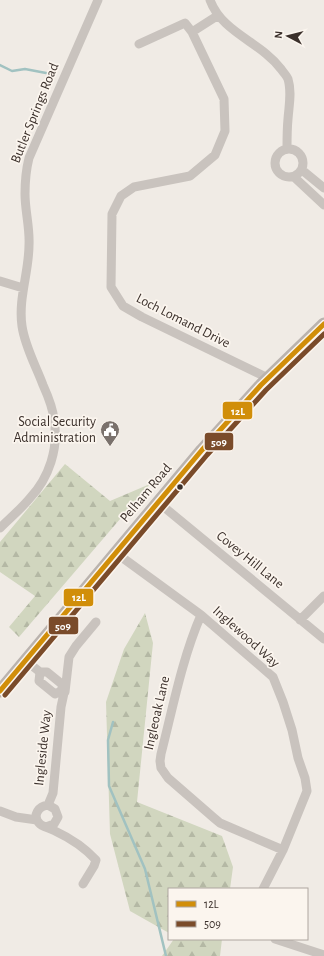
<svg xmlns="http://www.w3.org/2000/svg" width="324" height="956" font-family="'Alegreya Sans',sans-serif">
<style>
.forest{fill:url(#forest-firs)}
.lines{fill:none;stroke-linecap:round;stroke-linejoin:round}
.stream{stroke:#a1c2c1;stroke-width:2.5}
.minor{stroke:#c9c3be;stroke-width:9}
.secondary{stroke:#bab3ae;stroke-width:13}
.bus-1-casing{stroke:#fbf5ee;stroke-width:8}
.bus-2-casing{stroke:#fbf5ee;stroke-width:8}
.bus-1{stroke:#d18e09;stroke-width:5}
.bus-2{stroke:#7a4b2a;stroke-width:5}
.bus-dot{fill:#3b302b;stroke:#fbf5ee;stroke-width:1.5}
.labels{text-anchor:middle;dominant-baseline:central;stroke-width:3.5;stroke-linejoin:round;paint-order:stroke}
.street-label{font-size:14px;fill:#3b302b;stroke:#fbf5ee}
.poi-label{font-size:14px;fill:#3b302b;stroke:#fbf5ee;text-anchor:end}
.line-badge{stroke:#fbf5ee;stroke-width:1.5}
.badge-label{font-size:11px;text-anchor:middle;font-weight:bold;fill:#fff}
</style>
<defs>
<pattern id="forest-firs" width="22" height="20" patternUnits="userSpaceOnUse"><rect width="22" height="20" fill="#d1d6bf"/><path d="M5 1l3.5 6h-7zM16 11l3.5 6h-7z" fill="#b4b8a4"/></pattern>
</defs>
<rect width="100%" height="100%" fill="#f0ebe5"/>
<!-- forest -->
<path class="forest" d="M65,464L110,501L150,484L19,637L9,627L35,596L0,572V542Z
M145,613L153,643L137,802L222,836L233,867L230,889H169V933L130,911L110,834L106,702L124,649Z
M174,939H222L220,956H162Z"/>
<g class="lines">
<!-- stream -->
<path class="stream" d="M0,65L12,71L25,69L46,73
M113,722L108,740L109,786L145,869L166,956"/>
<!-- minor -->
<path class="minor" d="M210,0C222,33 261,42 281,69C283,72 287,76 288,79C292,92 289,105 288,119C287,129 287,139 287,149
M217,16L192,32L224,99L225,131L215,155L190,176L134,187L121,196L112,214L111,287L123,306L142,317L268,378
M139,44L185,23L192,32
M275 163a14 14 0 1 1 28 0a14 14 0 1 1-28 0Z
M302,170L324,188
M294,177L324,205
M0,281L23,288
M159,503L324,639
M0,528C10,518 21,509 30,498C49,478 59,448 54,420C53,408 48,396 43,385C36,366 25,347 22,326C18,299 29,272 29,245C30,228 25,211 25,194C25,181 26,170 29,158L98,0
M116,553L201,615L273,677L283,702L292,730L298,758L305,778L307,791L283,850L263,889
M201,615C182,659 173,707 161,754L160,761L161,768L168,778L214,818L220,823L283,850
M300,620L324,596
M26,661L40,672H47L63,685L61,691L64,693L61,707L53,793L48,805
M40,672L39,681L55,694L61,691
M65,692L69,657L76,646L96,622
M0,811L16,817L37,820
M46,827L54,824L58,817L55,809L48,805C39,806 32,815 39,823C42,827 50,828 55,831C70,838 85,848 96,860L94,866L83,884
M275,939L324,955"/>
<!-- secondary -->
<path class="secondary" d="M0,691L202,450L261,385L324,324"/>
<!-- bus-1 casing -->
<g class="bus-1-casing">
<path id="bus-1" d="M0,691L202,450L261,385L324,324"/>
</g>
<!-- bus-2 casing -->
<g class="bus-2-casing">
<path id="bus-2" d="M5,695L207,455L266,390L324,334"/>
</g>
<!-- bus-1 -->
<use href="#bus-1" class="bus-1"/>
<!-- bus-2 -->
<use href="#bus-2" class="bus-2"/>
</g>
<!-- icons -->
<defs>
<g id="civic-pin" transform="scale(1)"><path d="M0 17L-7.5 6A9.5 9.5 0 1 1 7.5 6Z" fill="#7a716c" stroke="#fbf5ee"/><path d="M-.6-6.5H3V-4.5H.6V-3L4-1V1h2V6H-6V1h2V-1L-.6-3ZM-1.2 2.5V6h2.4V2.5Z" fill="#fff"/></g>
</defs>
<g fill-rule="evenodd">
<use href="#civic-pin" x="110" y="430"/>
</g>
<!-- markers -->
<circle class="bus-dot" cx="180" cy="487" r="3.5"/>
<g class="labels">
<!-- street labels -->
<g class="street-label">
<text transform="translate(35 113) rotate(-68)">Butler Springs Road</text>
<text transform="translate(183 321) rotate(27)">Loch Lomand Drive</text>
<text transform="translate(146 493) rotate(-50)">Pelham Road</text>
<text transform="translate(250 560) rotate(39)">Covey Hill Lane</text>
<text transform="translate(246 637) rotate(42)">Inglewood Way</text>
<text transform="translate(157 713) rotate(-77)">Ingleoak Lane</text>
<text transform="translate(43 748) rotate(-84)">Ingleside Way</text>
</g>
<!-- poi labels -->
<g class="poi-label">
<text x="96" y="422">Social Security<tspan x="96" dy="16">Administration</tspan></text>
</g>
</g>
<g class="line-badge">
<rect x="222" y="401" width="31" height="19" rx="4" fill="#d18e09"/>
<rect x="204" y="432" width="30" height="19" rx="4" fill="#7a4b2a"/>
<rect x="63" y="588" width="31" height="19" rx="4" fill="#d18e09"/>
<rect x="48" y="616" width="31" height="19" rx="4" fill="#7a4b2a"/>
</g>
<g class="badge-label">
<text x="238" y="415">12L</text>
<text x="219" y="446">509</text>
<text x="79" y="601">12L</text>
<text x="63" y="630">509</text>
</g>
<!-- legend -->
<rect x="168" y="888" width="140" height="52" fill="#fbf5ee" stroke="#aea6a0"/>
<rect x="176" y="901" width="20" height="6" fill="#d18e09" stroke="#aea6a0"/>
<text x="204" y="908" font-size="12" fill="#3b302b">12L</text>
<rect x="176" y="921" width="20" height="6" fill="#7a4b2a" stroke="#aea6a0"/>
<text x="204" y="928" font-size="12" fill="#3b302b">509</text>
<!-- north arrow -->
<g transform="translate(288 36) rotate(277)" stroke="#fbf5ee" stroke-width="3" paint-order="stroke">
<path d="M0-3L7 15L0 10L-7 15Z" fill="#3b302b"/>
<text y="-6" font-size="11" font-weight="bold" text-anchor="middle" fill="#3b302b">N</text>
</g>
</svg>
